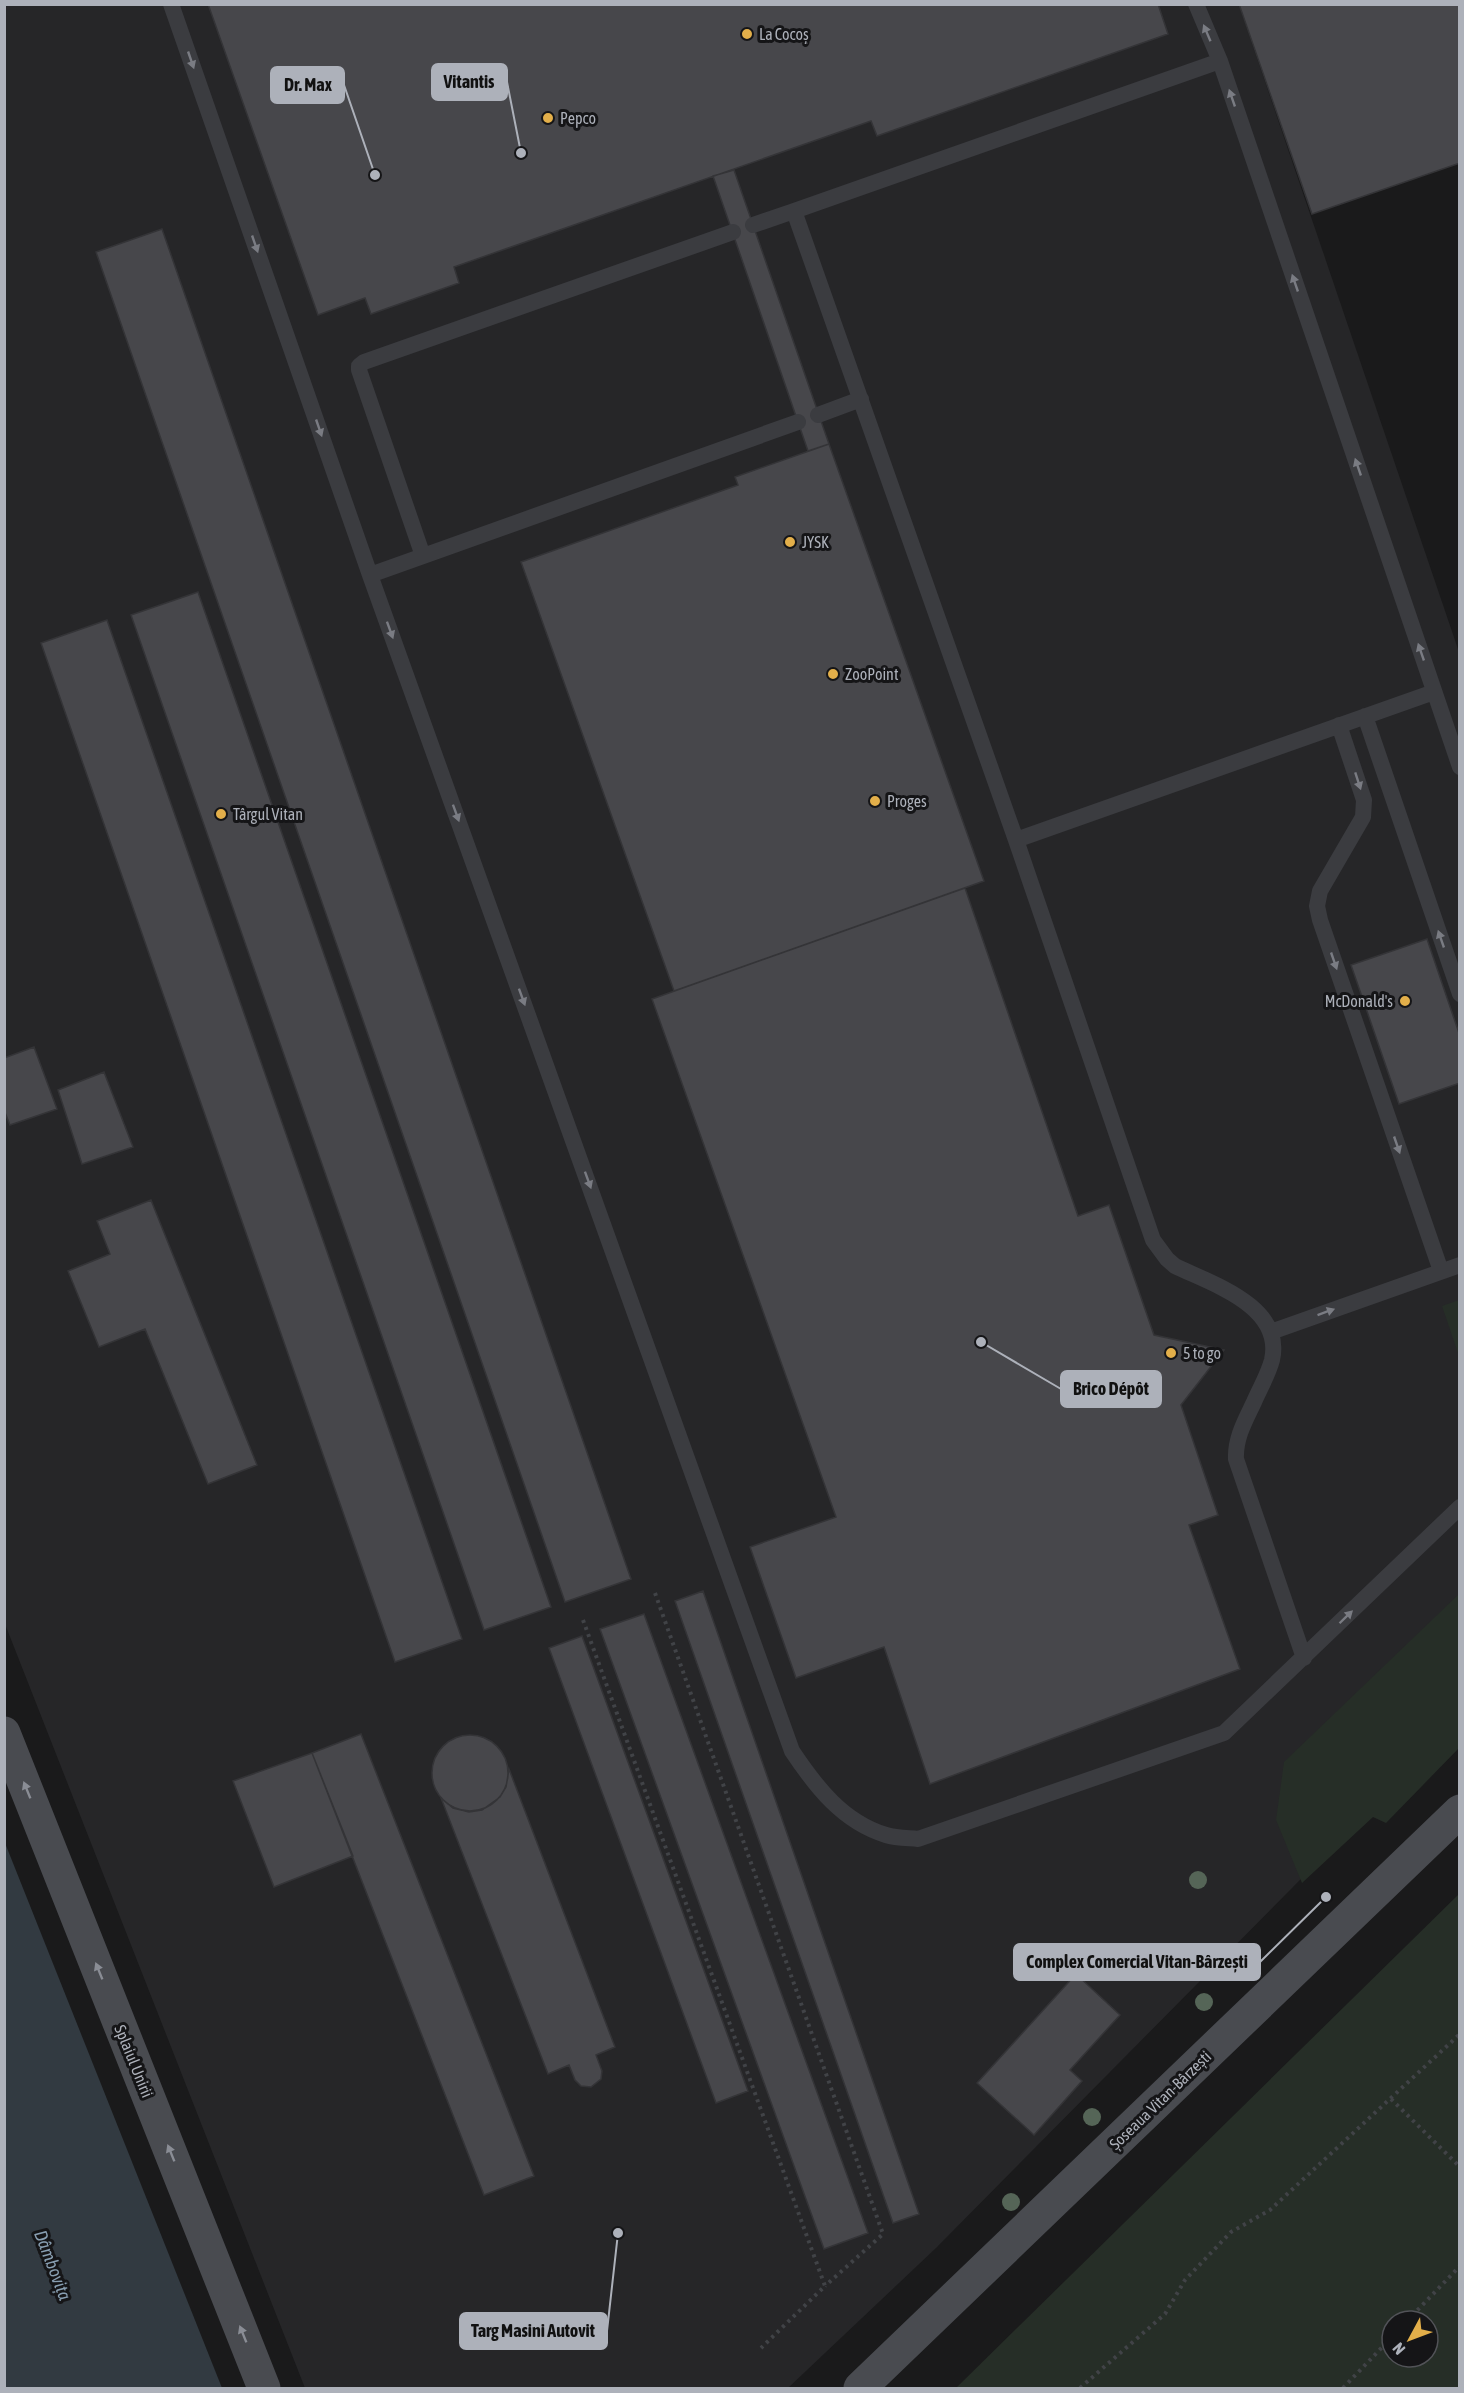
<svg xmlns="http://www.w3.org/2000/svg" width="1464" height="2393" font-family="'Asap Condensed',sans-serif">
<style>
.built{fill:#262628}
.green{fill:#262e27;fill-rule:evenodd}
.water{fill:#323a41}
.building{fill:#47474b;stroke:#343437;stroke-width:1.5}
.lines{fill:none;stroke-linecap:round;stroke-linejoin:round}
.path{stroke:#414347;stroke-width:4;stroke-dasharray:3 4.5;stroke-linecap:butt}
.service{stroke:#3b3c40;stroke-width:16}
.secondary{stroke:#494b50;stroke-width:33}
.tree{fill:#556557}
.oneway{fill:#7a7c83}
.oneway2{fill:#8a8d95}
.poi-dot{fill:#e3af4a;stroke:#151517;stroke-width:2}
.labels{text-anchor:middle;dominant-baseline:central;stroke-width:6;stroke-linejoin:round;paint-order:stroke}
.poi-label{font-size:16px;fill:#adb1ba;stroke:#151517;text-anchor:start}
.street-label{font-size:16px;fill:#adb1ba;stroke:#151517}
.water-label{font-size:18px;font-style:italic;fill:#889eb1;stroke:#151517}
.leader{fill:none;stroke:#adb1ba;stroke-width:2}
.callout-dot{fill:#adb1ba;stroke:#151517;stroke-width:2}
.callout{fill:#adb1ba;stroke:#adb1ba;stroke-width:2}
.callout-label{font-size:18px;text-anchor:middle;font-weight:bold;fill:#111}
</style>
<rect width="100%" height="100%" fill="#1a1a1b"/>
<!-- built -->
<path class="built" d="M5,5H1239L1459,652V1719L936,2248L788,2388H305L5,1624Z"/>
<!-- green -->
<path class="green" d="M1459,1300H1460L1459,1356L1442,1306Z
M1459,1594V1748L1386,1823L1373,1817L1302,1883L1276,1820L1284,1762Z
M1459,1894V2388H956ZM1392,2321H1428V2357H1392Z"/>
<!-- water -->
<path class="water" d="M5,1843L222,2388H5Z"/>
<!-- building -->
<path class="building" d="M208,4H1158L1168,34L877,136L871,121L454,267L459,283L371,314L365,298L318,315Z
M1239,4H1460V163L1312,214Z
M734,170L829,444L808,451L713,176Z
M162,229L631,1579L565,1602L96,252Z
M829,444L984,881L674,991L521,562L738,485L735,477Z
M198,592L551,1607L484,1630L131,615Z
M107,620L462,1639L395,1662L41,643Z
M965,888L1078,1216L1109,1205L1154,1335L1224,1350L1181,1405L1218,1515L1189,1525L1240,1669L930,1784L884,1647L796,1678L750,1547L836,1517L652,999Z
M1427,939L1460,1036V1083L1399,1104L1351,965Z
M34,1047L57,1109L10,1125L4,1110V1058Z
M104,1072L133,1147L82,1164L58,1090Z
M151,1200L257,1465L208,1484L145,1329L99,1347L68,1271L110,1254L97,1221Z
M703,1591L919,2214L893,2223L675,1601Z
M644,1614L868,2233L824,2249L600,1629Z
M582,1636L748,2091L716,2103L549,1648Z
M361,1734L534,2176L484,2195L312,1753Z
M432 1773a38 38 0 1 1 76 0a38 38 0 1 1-76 0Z
M312,1753L353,1856L274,1887L233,1781Z
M509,1769L615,2047L596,2055L602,2071L601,2079L591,2087L581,2086L575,2080L569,2065L548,2074L441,1798L453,1808L469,1812L482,1810L500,1797L506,1787Z
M1076,1974L1120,2015L1070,2070L1082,2081L1034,2135L977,2083Z"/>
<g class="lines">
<!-- path -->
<path class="path" d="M655,1593L883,2234L825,2286
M583,1620L825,2286L761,2348
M1391,2099L1460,2167
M1407,2321L1460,2266
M1080,2388L1165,2314L1185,2280L1231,2232L1270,2210L1460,2034
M1343,2388L1392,2337"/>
<!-- service -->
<path class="service" d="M171,4L370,575L792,1751C816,1787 843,1822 886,1835C896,1838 908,1838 918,1839L1224,1733L1460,1507
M1196,4L1220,61L1460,767
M1220,61L794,211L1016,840L1153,1240L1167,1259L1175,1266C1212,1284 1284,1306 1272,1360C1268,1375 1260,1388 1254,1402C1245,1421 1235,1438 1236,1459L1304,1658
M753,225L794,211
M818,415L861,399
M423,556L359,370V366L364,362L733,232
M370,575L798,422
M1365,716L1460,994
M1339,725L1364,800L1363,817L1320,891L1317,906L1320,920L1441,1271
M1016,840L1434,692
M1271,1332L1460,1265"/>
<!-- secondary -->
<path class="secondary" d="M4,1733L264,2388
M860,2388L1460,1811"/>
</g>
<!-- trees -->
<g class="tree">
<circle cx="1198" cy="1880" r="9"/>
<circle cx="1204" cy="2002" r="9"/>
<circle cx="1092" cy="2117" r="9"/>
<circle cx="1011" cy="2202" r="9"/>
</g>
<!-- one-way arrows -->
<defs><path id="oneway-solid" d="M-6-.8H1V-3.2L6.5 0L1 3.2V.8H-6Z" transform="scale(1.5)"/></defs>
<g class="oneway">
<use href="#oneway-solid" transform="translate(1207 33) rotate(-113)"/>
<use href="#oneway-solid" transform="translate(191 60) rotate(71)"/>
<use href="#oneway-solid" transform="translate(1232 98) rotate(-109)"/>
<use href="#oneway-solid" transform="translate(255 244) rotate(71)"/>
<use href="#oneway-solid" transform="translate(1295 283) rotate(-109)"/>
<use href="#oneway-solid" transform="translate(319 428) rotate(71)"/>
<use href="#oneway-solid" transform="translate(1358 467) rotate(-109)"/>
<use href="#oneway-solid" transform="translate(390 630) rotate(70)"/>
<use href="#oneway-solid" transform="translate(1421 652) rotate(-109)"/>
<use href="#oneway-solid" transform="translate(1358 781) rotate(72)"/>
<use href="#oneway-solid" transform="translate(456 813) rotate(70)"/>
<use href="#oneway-solid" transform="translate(1441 939) rotate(-109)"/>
<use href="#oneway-solid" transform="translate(1334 961) rotate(71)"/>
<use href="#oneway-solid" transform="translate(522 997) rotate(70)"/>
<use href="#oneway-solid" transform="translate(1397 1145) rotate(71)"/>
<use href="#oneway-solid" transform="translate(588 1180) rotate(70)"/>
<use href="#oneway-solid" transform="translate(1326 1312) rotate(-20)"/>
<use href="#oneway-solid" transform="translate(1346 1617) rotate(-44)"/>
</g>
<g class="oneway2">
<use href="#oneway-solid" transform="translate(27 1790) rotate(-112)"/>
<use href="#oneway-solid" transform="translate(99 1971) rotate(-112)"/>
<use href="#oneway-solid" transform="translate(171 2153) rotate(-112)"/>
<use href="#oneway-solid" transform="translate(243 2334) rotate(-112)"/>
</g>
<!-- markers -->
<g class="poi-dot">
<circle cx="747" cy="34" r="6"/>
<circle cx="548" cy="118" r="6"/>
<circle cx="790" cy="542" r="6"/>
<circle cx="833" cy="674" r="6"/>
<circle cx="875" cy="801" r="6"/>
<circle cx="221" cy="814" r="6"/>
<circle cx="1405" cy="1001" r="6"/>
<circle cx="1171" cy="1353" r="6"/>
</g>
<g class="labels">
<!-- poi labels -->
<g class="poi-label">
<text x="759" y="34">La Cocoș</text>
<text x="560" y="118">Pepco</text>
<text x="802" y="542">JYSK</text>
<text x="845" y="674">ZooPoint</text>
<text x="887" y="801">Proges</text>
<text x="233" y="814">Târgul Vitan</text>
<text x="1393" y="1001" text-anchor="end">McDonald's</text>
<text x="1183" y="1353">5 to go</text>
</g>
<!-- street labels -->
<g class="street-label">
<text transform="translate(134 2061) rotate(68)">Splaiul Unirii</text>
<text transform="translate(1160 2100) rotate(-44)">Șoseaua Vitan-Bârzești</text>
</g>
<!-- water labels -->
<g class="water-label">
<text transform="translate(53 2265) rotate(69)">Dâmbovița</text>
</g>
</g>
<!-- callouts -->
<path class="leader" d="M521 153L507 82M375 175L344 85M981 1342L1061 1389M1326 1897L1260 1962M618 2233L607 2331"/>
<g class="callout-dot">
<circle cx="521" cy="153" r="6"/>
<circle cx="375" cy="175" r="6"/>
<circle cx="981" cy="1342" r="6"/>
<circle cx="1326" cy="1897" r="6"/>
<circle cx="618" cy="2233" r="6"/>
</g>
<g class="callout">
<rect x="432" y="64" width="75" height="36" rx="6"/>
<rect x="271" y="67" width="73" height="36" rx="6"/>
<rect x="1061" y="1371" width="100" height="36" rx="6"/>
<rect x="1014" y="1944" width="246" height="36" rx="6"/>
<rect x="460" y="2313" width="147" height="36" rx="6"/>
</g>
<g class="callout-label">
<text x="469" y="88">Vitantis</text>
<text x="308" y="91">Dr. Max</text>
<text x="1111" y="1395">Brico Dépôt</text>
<text x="1137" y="1968">Complex Comercial Vitan-Bârzești</text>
<text x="533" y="2337">Targ Masini Autovit</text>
</g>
<!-- border -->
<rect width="1464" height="2393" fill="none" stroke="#adb1ba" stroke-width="12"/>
<!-- north arrow -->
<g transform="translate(1410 2339) rotate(229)"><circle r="28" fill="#151517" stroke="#525358" stroke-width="1.5"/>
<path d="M0-4.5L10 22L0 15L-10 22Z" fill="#e3af4a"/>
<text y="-9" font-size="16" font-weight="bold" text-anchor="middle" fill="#adb1ba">N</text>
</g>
</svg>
